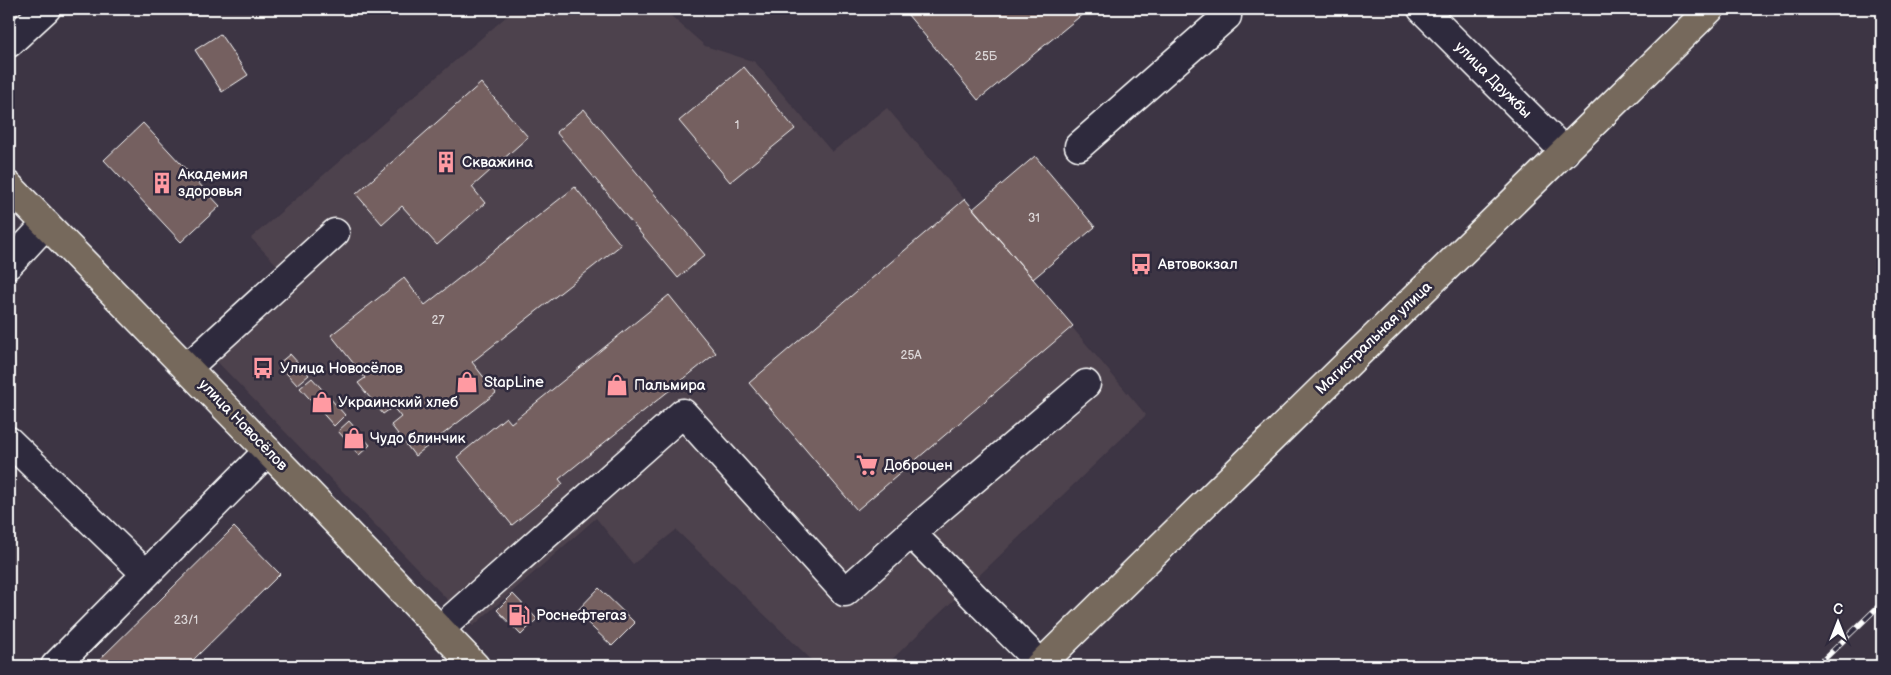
<svg xmlns="http://www.w3.org/2000/svg" width="1891" height="675" font-family="'Balsamiq Sans',sans-serif">
<style>
.built{fill:#4e424d}
.building{fill:#746061;stroke:#fff}
.lines{fill:none;stroke-linecap:round;stroke-linejoin:round}
.minor-casing{stroke:#fff;stroke-width:31}
.major-casing{stroke:#fff;stroke-width:31}
.minor{stroke:#2f2a3d;stroke-width:28}
.major{stroke:#76695c;stroke-width:28}
.rail-casing{stroke:#fff;stroke-width:5.5}
.rail{stroke:#2f2a3d;stroke-width:4;stroke-dasharray:11;stroke-linecap:butt}
.labels{text-anchor:middle;dominant-baseline:central;stroke-width:5;stroke-linejoin:round;paint-order:stroke}
.number-label{font-size:12px;fill:#dcd7d8}
.street-label{font-size:15px;fill:#fff;stroke:#2f2a3d}
.poi-label{font-size:15px;fill:#fff;stroke:#2f2a3d;text-anchor:start}
</style>
<rect width="100%" height="100%" fill="#3d3544"/>
<filter id="ink" filterUnits="userSpaceOnUse"><feTurbulence type="fractalNoise" baseFrequency=".02" numOctaves="2"/><feDisplacementMap in="SourceGraphic" scale="10" xChannelSelector="R" yChannelSelector="G"/><feConvolveMatrix kernelMatrix="1 2 1 2 8 2 1 2 1" color-interpolation-filters="sRGB"/></filter>
<g filter="url(#ink)">
<!-- built -->
<path class="built" d="M515,9H663L705,46L755,62L832,152L887,108L1146,415L885,666H818L676,530L633,564L596,518L473,626L203,347L225,321L277,265L251,238Z"/>
<!-- building -->
<path class="building" d="M903,9H1080L1084,13L978,100Z
M220,34L248,75L222,92L195,50Z
M744,67L795,129L730,182L679,121Z
M481,83L528,137L472,187L485,203L437,245L402,206L382,224L356,194Z
M584,109L705,255L678,278L556,132Z
M143,123L220,206L181,242L104,160Z
M1035,156L1095,227L1033,279L973,209Z
M575,187L621,245L472,362L496,393L415,456L391,425L401,417L393,407L383,414L358,383L365,378L331,335L404,278L425,305Z
M965,199L1073,326L857,510L749,383Z
M669,295L716,353L559,479L563,484L512,525L457,457L506,417L511,423Z
M290,354L309,375L297,385L278,364Z
M312,378L345,415L334,426L300,388Z
M349,421L370,445L359,455L338,431Z
M234,527L280,574L187,666H93Z
M599,588L635,623L612,646L576,612Z
M513,594L537,619L521,635L497,610Z"/>
<g class="lines">
<!-- minor casing -->
<g class="minor-casing">
<path id="minor" d="M1422,9L1565,152
M9,43L46,9
M1079,146L1227,16L1220,9
M9,264L46,224
M187,368L335,233
M9,441L146,574
M911,533L1041,664
M440,629L683,413L845,592L911,533L1086,384
M55,666L268,451"/>
</g>
<!-- major casing -->
<g class="major-casing">
<path id="major" d="M9,186L297,481L475,666
M1039,666L1710,9"/>
</g>
<!-- minor -->
<use href="#minor" class="minor"/>
<!-- major -->
<use href="#major" class="major"/>
<!-- rail casing -->
<g class="rail-casing">
<path id="rail" d="M1817,666L1882,603"/>
</g>
<!-- rail -->
<use href="#rail" class="rail"/>
</g>
</g>
<!-- icons -->
<defs>
<g id="building-bare" transform="scale(1.725)"><path d="M-4-6H4V6H1V3H-1V6H-4ZM-2.5-4.3h1.7v1.8h-1.7ZM.8-4.3h1.7v1.8H.8ZM-2.5-1h1.7V.8h-1.7ZM.8-1h1.7V.8H.8Z" fill="#ff9aa2" stroke="#2f2a3d" stroke-width="2.5" paint-order="stroke"/></g>
<g id="bus-bare" transform="scale(1.725)"><path d="M-5-6H5V4H4V6H2V4H-2V6H-4V4H-5ZM-3.5-4V0h7V-4ZM-3.5 1.2v1.5H-2V1.2ZM2 1.2v1.5H3.5V1.2Z" fill="#ff9aa2" stroke="#2f2a3d" stroke-width="2.5" paint-order="stroke"/></g>
<g id="shop-bare" transform="scale(1.725)"><path d="M-5-2.5h2.3a2.7 3.5 0 0 1 5.4 0H5L5.5 6h-11ZM-1.5-2.5h3a1.5 2.3 0 0 0-3 0Z" fill="#ff9aa2" stroke="#2f2a3d" stroke-width="2.5" paint-order="stroke"/></g>
<g id="supermarket-bare" transform="scale(1.725)"><path d="M-6-5.5h2.5l.6 2H6L4.5 2H-2.5L-4.4-4H-6ZM-1.5 3.2a1.3 1.3 0 1 0 .1 0ZM3 3.2a1.3 1.3 0 1 0 .1 0Z" fill="#ff9aa2" stroke="#2f2a3d" stroke-width="2.5" paint-order="stroke"/></g>
<g id="fuel-bare" transform="scale(1.725)"><path d="M-5.5-6h7V0h2V4h1.3V-2.5L3-4.5l.8-.8L6-3V5H2.5V1h-1V6h-7ZM-4.2-4.7v3.2H.2V-4.7Z" fill="#ff9aa2" stroke="#2f2a3d" stroke-width="2.5" paint-order="stroke"/></g>
</defs>
<g fill-rule="evenodd">
<use href="#building-bare" x="446" y="162"/>
<use href="#building-bare" x="162" y="183"/>
<use href="#bus-bare" x="1141" y="264"/>
<use href="#bus-bare" x="263" y="368"/>
<use href="#shop-bare" x="467" y="382"/>
<use href="#shop-bare" x="617" y="385"/>
<use href="#shop-bare" x="322" y="402"/>
<use href="#shop-bare" x="354" y="438"/>
<use href="#supermarket-bare" x="867" y="465"/>
<use href="#fuel-bare" x="519" y="615"/>
</g>
<g class="labels">
<!-- number labels -->
<g class="number-label">
<text x="986" y="56">25Б</text>
<text x="737" y="125">1</text>
<text x="1034" y="218">31</text>
<text x="438" y="320">27</text>
<text x="911" y="355">25А</text>
<text x="186" y="620">23/1</text>
</g>
<!-- street labels -->
<g class="street-label">
<text transform="translate(1493 80) rotate(45)">улица Дружбы</text>
<text transform="translate(1374 338) rotate(-44)">Магистральная улица</text>
<text transform="translate(243 425) rotate(46)">улица Новосёлов</text>
</g>
<!-- poi labels -->
<g class="poi-label">
<text x="462" y="162">Скважина</text>
<text x="178" y="174">Академия<tspan x="178" dy="17">здоровья</tspan></text>
<text x="1158" y="264">Автовокзал</text>
<text x="280" y="368">Улица Новосёлов</text>
<text x="484" y="382">StapLine</text>
<text x="634" y="385">Пальмира</text>
<text x="338" y="402">Украинский хлеб</text>
<text x="370" y="438">Чудо блинчик</text>
<text x="884" y="465">Доброцен</text>
<text x="536" y="615">Роснефтегаз</text>
</g>
</g>
<!-- margin -->
<rect width="1891" height="675" fill="none" stroke="#2f2a3d" stroke-width="30"/>
<rect x="15" y="15" width="1861" height="645" fill="none" stroke="#fff" stroke-width="2" filter="url(#ink)"/>
<!-- north arrow -->
<g transform="translate(1838 622)" stroke="#2f2a3d" stroke-width="4" paint-order="stroke">
<path d="M0-4L9 19L0 12L-9 19Z" fill="#ffffff"/>
<text y="-8" font-size="14" font-weight="bold" text-anchor="middle" fill="#ffffff">С</text>
</g>
</svg>
